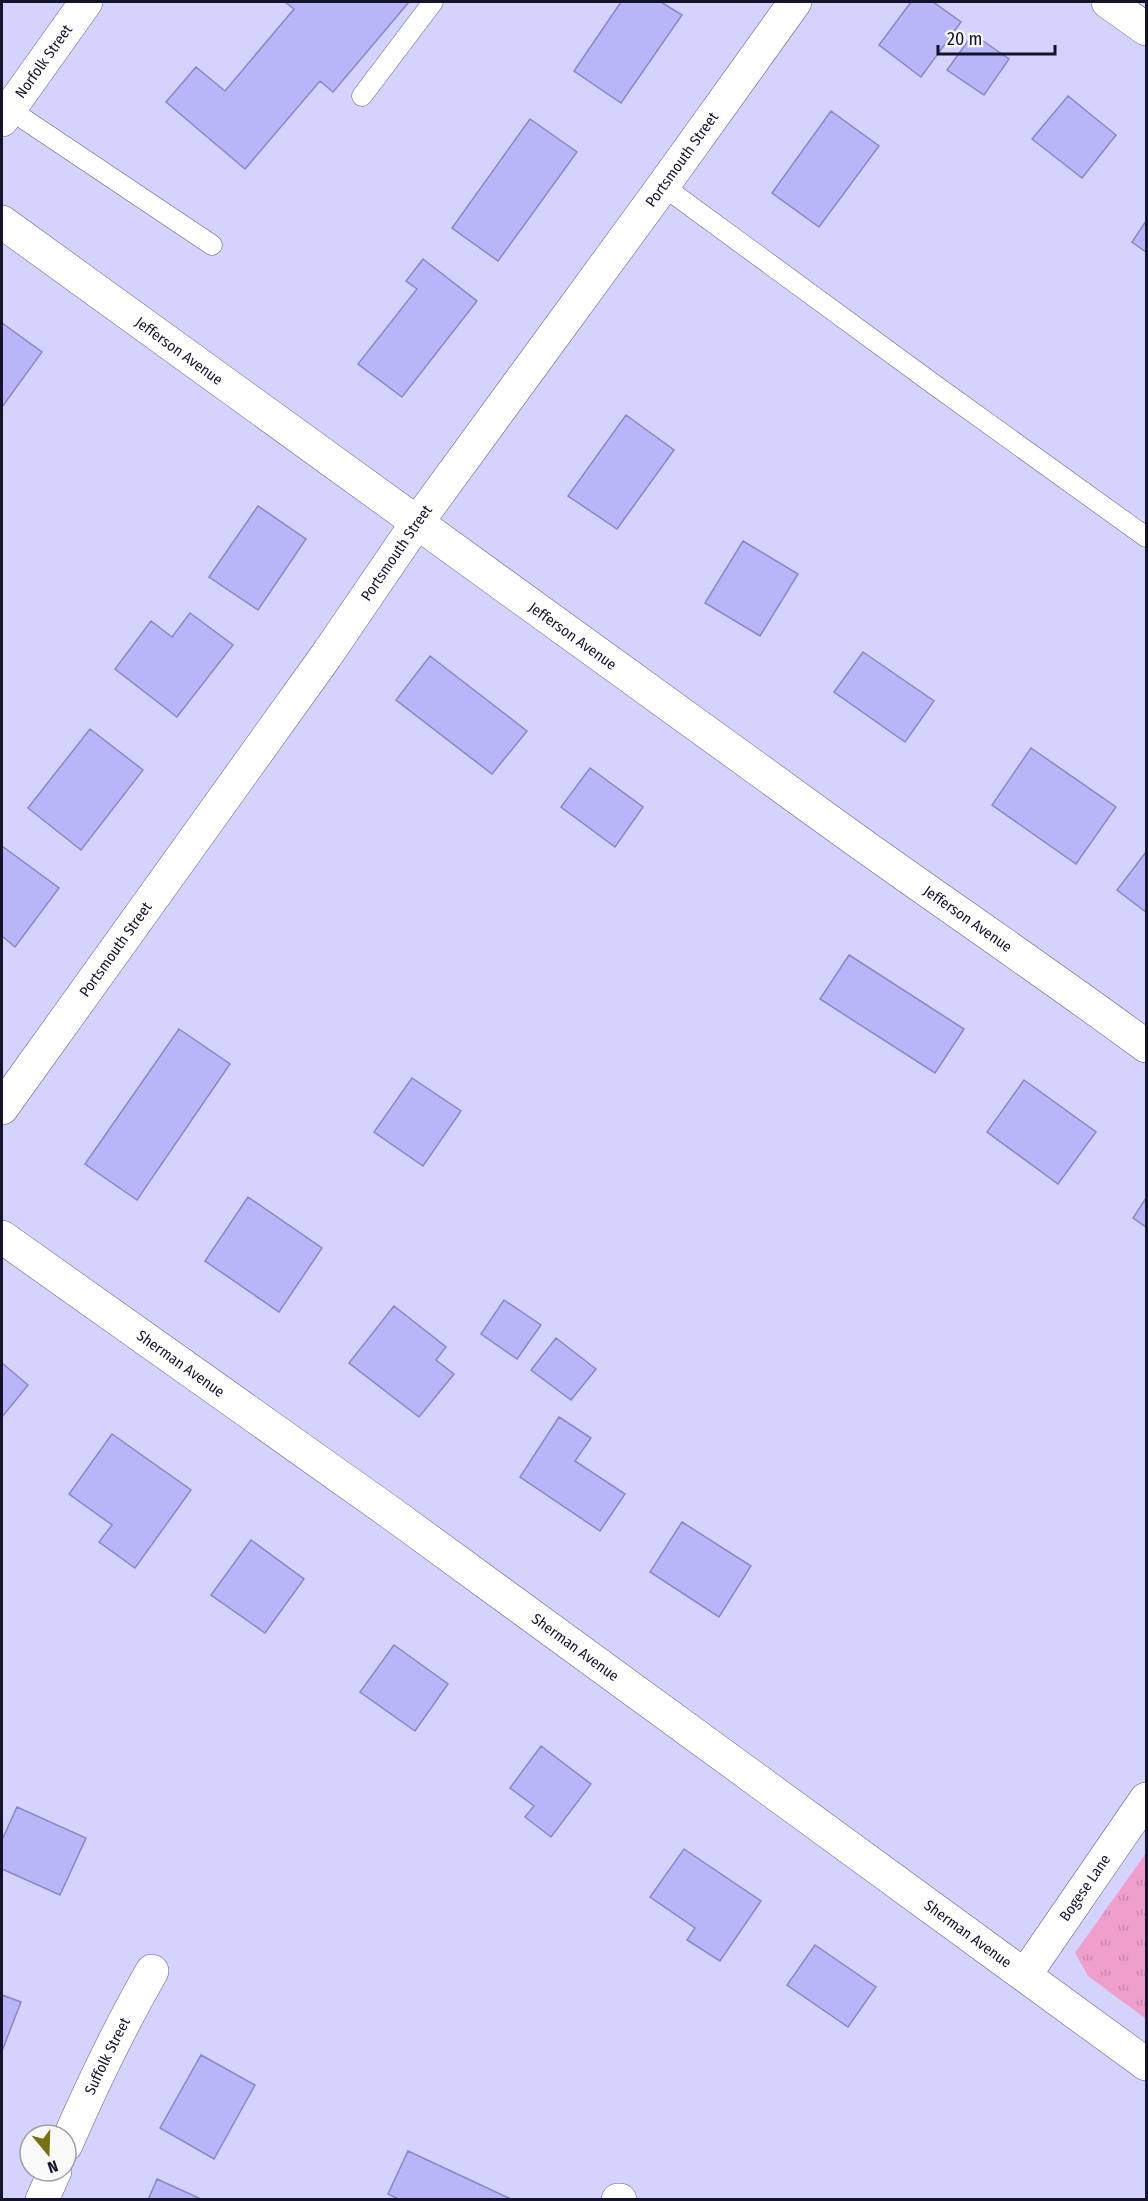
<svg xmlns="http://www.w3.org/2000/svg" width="1148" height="2201" font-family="'Fira Sans Condensed',sans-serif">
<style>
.grass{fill:url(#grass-tufts)}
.building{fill:#b8b5f9;stroke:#8a86c7;stroke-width:1.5}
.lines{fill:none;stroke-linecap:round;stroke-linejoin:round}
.service-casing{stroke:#625d9b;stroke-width:21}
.minor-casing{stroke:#625d9b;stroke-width:34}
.tertiary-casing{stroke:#625d9b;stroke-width:34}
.service{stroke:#fff;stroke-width:20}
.minor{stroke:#fff;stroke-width:33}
.tertiary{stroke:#fff;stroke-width:33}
.labels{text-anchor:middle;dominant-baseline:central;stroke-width:4.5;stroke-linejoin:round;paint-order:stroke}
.street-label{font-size:15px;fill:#15122b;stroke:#f9f9f9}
</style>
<defs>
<pattern id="grass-tufts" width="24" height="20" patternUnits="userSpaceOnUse" patternTransform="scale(1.5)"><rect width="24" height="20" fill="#f09ecb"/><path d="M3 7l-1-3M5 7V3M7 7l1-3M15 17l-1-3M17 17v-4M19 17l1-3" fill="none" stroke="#cd87ae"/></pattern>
</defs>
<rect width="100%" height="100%" fill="#d4d3fd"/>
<!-- grass -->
<path class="grass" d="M1146,1853V2019L1088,1976L1075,1953Z"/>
<!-- building -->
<path class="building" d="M285,2H409L333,92L320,81L245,169L166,102L196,67L225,91L294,9Z
M621,2H661L682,15L621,103L574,71Z
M911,2H933L961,22L921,77L879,45Z
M973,34L1009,59L984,95L947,70Z
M1068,96L1116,135L1082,178L1032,139Z
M831,111L879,146L819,227L772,193Z
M530,119L577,152L498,261L452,228Z
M1146,221V252L1132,242Z
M423,259L477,301L402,397L358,364L417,289L406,281Z
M2,323L42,352L2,407Z
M626,415L674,450L617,529L568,496Z
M258,506L306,539L258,610L209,577Z
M743,541L798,574L760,636L705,603Z
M190,613L233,645L177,717L115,669L151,621L172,637Z
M863,652L934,701L905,742L834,692Z
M430,656L527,731L492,774L396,700Z
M90,729L143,770L81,850L28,808Z
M1031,748L1116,807L1076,864L992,805Z
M590,768L643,807L615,847L561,807Z
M2,846L59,888L15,947L2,936Z
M1146,852V912L1117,890Z
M849,955L964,1029L935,1073L820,999Z
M179,1029L230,1064L137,1200L85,1164Z
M412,1078L461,1111L423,1166L374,1132Z
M1024,1080L1096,1132L1058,1184L987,1132Z
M248,1197L322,1248L279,1312L205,1261Z
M1146,1198V1227L1133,1218Z
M504,1300L541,1325L517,1359L481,1334Z
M394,1306L446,1347L436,1360L454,1374L419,1417L349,1363Z
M556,1338L596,1369L571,1400L531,1370Z
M2,1363L28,1385L2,1417Z
M559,1417L591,1438L575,1461L625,1494L600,1531L520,1477Z
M112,1434L191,1490L135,1568L99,1542L112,1525L69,1494Z
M682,1522L751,1566L719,1617L650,1572Z
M251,1540L304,1579L265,1633L211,1595Z
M394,1645L448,1684L415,1731L360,1692Z
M541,1746L591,1784L551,1837L525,1817L534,1806L510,1788Z
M17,1807L86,1838L60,1895L2,1869V1840Z
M684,1849L761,1901L720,1961L687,1940L695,1928L650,1897Z
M815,1945L876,1987L848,2027L787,1985Z
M2,1995L21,2002L2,2051Z
M201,2055L255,2085L214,2159L160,2128Z
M408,2151L513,2200H400L388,2194Z
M157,2179L203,2200H148Z"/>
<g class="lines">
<!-- service casing -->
<g class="service-casing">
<path id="service" d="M362,96L433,2
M9,109L212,245
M663,186L932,383L1146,537"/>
</g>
<!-- minor casing -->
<g class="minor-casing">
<g id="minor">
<path id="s1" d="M2,120L86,2"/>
<path id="s2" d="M2,222C282,427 564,630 846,833C945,904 1047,973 1146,1046"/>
<path id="s3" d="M2,1108L326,656L416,524L663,186L795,2"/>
<path id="s4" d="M2,1237L391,1513L1146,2064"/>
<path id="s5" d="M1025,1975L1146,1799"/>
<path id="s6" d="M66,2145C92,2085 120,2027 152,1971"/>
<path d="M42,2200L55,2171"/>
<path d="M618,2200H620"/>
</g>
</g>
<!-- tertiary casing -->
<g class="tertiary-casing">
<path id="tertiary" d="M1108,2L1146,29"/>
</g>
<!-- service -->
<use href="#service" class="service"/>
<!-- minor -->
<use href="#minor" class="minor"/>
<!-- tertiary -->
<use href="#tertiary" class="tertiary"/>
</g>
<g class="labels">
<!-- street labels -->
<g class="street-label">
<text stroke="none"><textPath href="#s1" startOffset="72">Norfolk Street</textPath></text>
<text stroke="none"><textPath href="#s3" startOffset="1167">Portsmouth Street</textPath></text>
<text stroke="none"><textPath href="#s2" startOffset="219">Jefferson Avenue</textPath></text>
<text stroke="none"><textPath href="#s3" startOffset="681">Portsmouth Street</textPath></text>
<text stroke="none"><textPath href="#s2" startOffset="705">Jefferson Avenue</textPath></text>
<text stroke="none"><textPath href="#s2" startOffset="1191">Jefferson Avenue</textPath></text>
<text stroke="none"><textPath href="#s3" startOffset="195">Portsmouth Street</textPath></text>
<text stroke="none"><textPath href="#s4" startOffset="219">Sherman Avenue</textPath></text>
<text stroke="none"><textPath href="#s4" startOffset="705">Sherman Avenue</textPath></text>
<text stroke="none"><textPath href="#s5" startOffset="106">Bogese Lane</textPath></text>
<text stroke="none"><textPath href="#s4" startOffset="1191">Sherman Avenue</textPath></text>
<text stroke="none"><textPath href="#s6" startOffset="98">Suffolk Street</textPath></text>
</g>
</g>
<!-- border -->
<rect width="1148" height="2201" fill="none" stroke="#15122b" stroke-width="6"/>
<!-- north arrow -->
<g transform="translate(48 2153) rotate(161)"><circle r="28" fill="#f9f9f9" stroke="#9e9da7" stroke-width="1.5"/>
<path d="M0-4.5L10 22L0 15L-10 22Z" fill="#767112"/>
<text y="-9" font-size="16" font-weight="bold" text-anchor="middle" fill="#15122b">N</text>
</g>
<!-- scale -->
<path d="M938 45v9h117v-9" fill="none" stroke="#15122b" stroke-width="3"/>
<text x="947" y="45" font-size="18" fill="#15122b" stroke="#f9f9f9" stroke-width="4.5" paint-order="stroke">20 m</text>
</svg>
